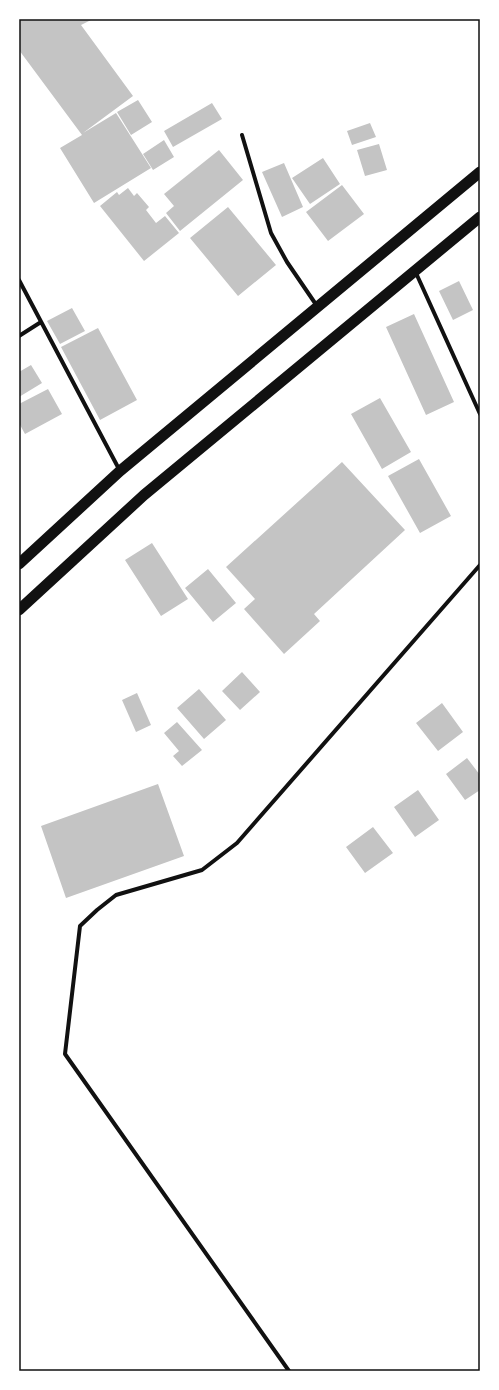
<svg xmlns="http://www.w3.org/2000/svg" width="499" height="1390" font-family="Helvetica,sans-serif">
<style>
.building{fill:#c4c4c4}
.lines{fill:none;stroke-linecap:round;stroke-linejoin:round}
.minor{stroke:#111;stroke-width:4}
.trunk{stroke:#111;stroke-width:11}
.neatline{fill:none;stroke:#111;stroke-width:1.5}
</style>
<rect width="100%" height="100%" fill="#fff"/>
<!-- building -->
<path class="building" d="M19,19H93L81,25L133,96L83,133L116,113L151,168L94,203L60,148L82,135L19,50Z
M138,100L152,122L131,135L117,112Z
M212,103L222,119L173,147L164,131Z
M370,123L376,137L352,145L347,131Z
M164,140L174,157L153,170L143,154Z
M379,144L387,170L365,176L357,150Z
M219,150L243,180L180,231L166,213L174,206L164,194Z
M323,158L340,184L310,204L292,178Z
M284,163L303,207L282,217L262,172Z
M342,185L364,214L328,241L306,212Z
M128,188L134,196L137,193L149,207L146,210L156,223L165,216L179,233L144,261L100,206L117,192L119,195Z
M228,207L276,265L238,296L190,238Z
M459,281L473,310L453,320L439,291Z
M72,308L85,331L60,344L47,321Z
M414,314L454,402L426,415L386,327Z
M98,328L137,400L100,420L61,347Z
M31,365L42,383L19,397V372Z
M48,389L62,414L25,434L19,423V404Z
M380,398L411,452L382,469L351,414Z
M419,459L451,516L420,533L388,476Z
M342,462L405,530L314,614L320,621L284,654L244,609L255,599L226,567Z
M152,543L188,599L161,616L125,560Z
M208,569L236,603L213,622L185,588Z
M242,672L260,692L240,710L222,691Z
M199,689L226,720L204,739L177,708Z
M137,693L151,725L136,732L122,700Z
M442,703L463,732L438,751L416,723Z
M177,722L202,750L182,766L173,756L179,751L164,733Z
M467,758L480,775V790L465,800L446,774Z
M158,784L184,856L66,898L41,826Z
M418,790L439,820L415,837L394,807Z
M373,827L393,853L365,873L346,847Z"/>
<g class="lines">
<!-- minor -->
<path class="minor" d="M242,135L271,233L287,262L317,306
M416,273L480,414
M19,280L120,471
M19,336L41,322
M289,1371L65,1054L80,926L97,910L116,895L202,870L237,843L480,565"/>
<!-- trunk -->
<path class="trunk" d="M19,564L120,471L480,172
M19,610L144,495L480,217"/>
</g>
<!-- border -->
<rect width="499" height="1390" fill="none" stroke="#ffffff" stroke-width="40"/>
<rect x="20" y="20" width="459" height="1350" class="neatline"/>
</svg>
